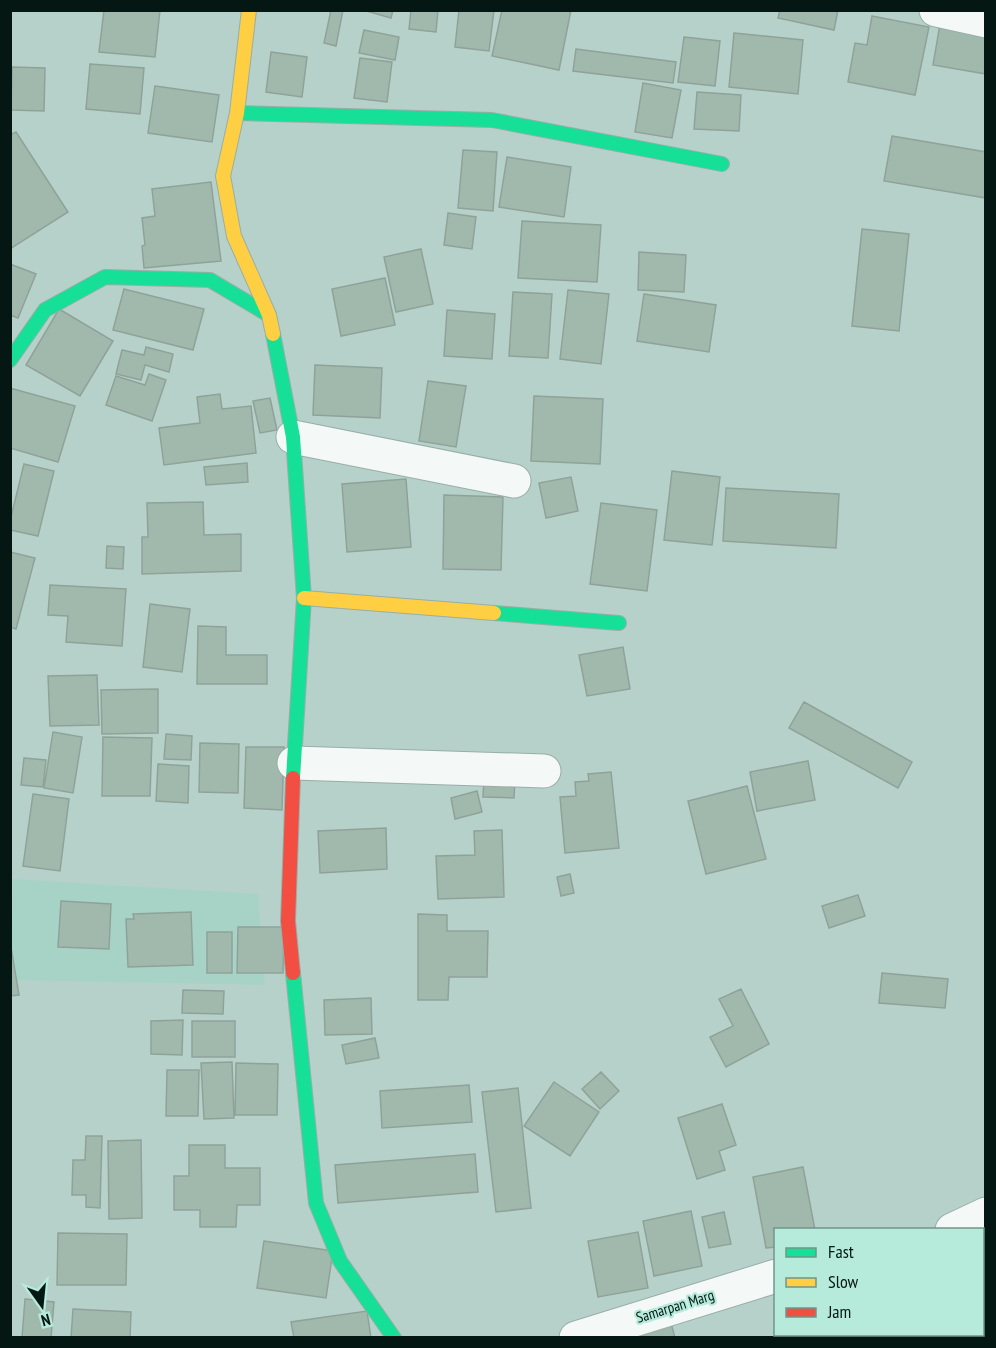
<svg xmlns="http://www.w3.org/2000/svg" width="996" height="1348" font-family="'PT Sans Narrow',sans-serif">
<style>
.built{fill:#a6d3c6}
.building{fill:#a1b9ad;stroke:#8fa29a;stroke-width:1.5}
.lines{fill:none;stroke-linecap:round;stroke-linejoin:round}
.street-casing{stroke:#98aea8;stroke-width:35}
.fast-casing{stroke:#98aea8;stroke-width:16}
.slow-casing{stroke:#98aea8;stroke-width:16}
.jam-casing{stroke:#98aea8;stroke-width:16}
.street{stroke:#f4f8f7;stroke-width:33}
.fast{stroke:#16e098;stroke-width:14}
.slow{stroke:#ffcf43;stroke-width:14}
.jam{stroke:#f24e42;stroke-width:14}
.labels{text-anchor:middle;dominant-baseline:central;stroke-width:4.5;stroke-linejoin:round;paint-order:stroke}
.street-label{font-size:15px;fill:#041712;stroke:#b6eada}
</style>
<rect width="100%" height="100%" fill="#b6d1c9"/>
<!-- built -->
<path class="built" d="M13,879L258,894L265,985L11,980Z"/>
<!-- building -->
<path class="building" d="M104,10H160L155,57L99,52Z
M331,10H343L336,46L324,43Z
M363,10H393L391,18Z
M411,10H438L436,32L409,29Z
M459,10H494L489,51L455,47Z
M502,10H571L559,70L492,56Z
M780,10H838L834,30L778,18Z
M872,16L929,27L915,95L848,82L855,43L867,45Z
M940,24L986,31V74L933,65Z
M364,30L399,37L395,60L359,53Z
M734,33L803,40L798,94L729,87Z
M684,37L720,41L715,86L678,82Z
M576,49L676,62L673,83L573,71Z
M271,52L307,57L302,97L266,92Z
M360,58L392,62L387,102L354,98Z
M90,64L144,68L140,114L86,109Z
M12,67L45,68L44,111L11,110Z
M643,83L681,90L672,138L635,132Z
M155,86L219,95L212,142L148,133Z
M697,92L741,95L739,131L694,129Z
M16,132L68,212L10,249V135Z
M892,136L986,152V198L884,181Z
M463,150L497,152L493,211L458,208Z
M507,157L571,167L564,217L499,207Z
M211,182L221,261L144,268L142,246L145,245L142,218L155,216L152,189Z
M448,213L476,217L472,249L444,245Z
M522,221L601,225L597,282L518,278Z
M862,229L909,234L899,331L852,326Z
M421,249L433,304L396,312L384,257Z
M639,252L686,255L684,292L638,290Z
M10,264L36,274L18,318L10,315Z
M385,278L395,325L341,336L332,289Z
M124,289L204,309L193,350L113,330Z
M568,290L609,294L601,364L560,359Z
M513,292L552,294L548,358L509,356Z
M644,294L716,305L709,352L637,341Z
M59,309L113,341L80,396L26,365Z
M447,310L495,314L492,359L444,356Z
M146,347L173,354L169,372L145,365L141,380L116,374L122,350L144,355Z
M315,365L382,368L380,418L313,415Z
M149,374L166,380L152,421L106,405L116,376L145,385Z
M428,381L466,386L456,447L419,441Z
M10,388L75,406L58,462L10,448Z
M220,394L222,409L251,406L256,453L164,465L159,428L200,423L197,397Z
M534,396L603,399L600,464L531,461Z
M270,398L277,430L260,433L253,401Z
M247,463L248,482L206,485L204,467Z
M24,464L54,471L38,536L10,530V521Z
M672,471L720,477L712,545L664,540Z
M571,477L578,511L546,518L539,483Z
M406,479L411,547L347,552L342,484Z
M726,488L839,494L836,548L723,541Z
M444,495L503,497L501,570L443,569Z
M203,502L204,535L241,534V571L142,574V537H148L147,503Z
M601,503L657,510L647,591L590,584Z
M107,546L124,547L123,569L106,568Z
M10,552L35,558L16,629L10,627Z
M50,585L126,589L122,646L66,642L68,616L48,615Z
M150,604L190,609L182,672L143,667Z
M198,626L226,627V655H267V684H197Z
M623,647L630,689L587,696L579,655Z
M97,675L99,725L50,726L48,676Z
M158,689V733L102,734L101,690Z
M804,702L912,762L898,788L789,728Z
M53,732L82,737L73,793L44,788Z
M166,734L192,736L191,760L164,759Z
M103,737L152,738L150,796H102Z
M200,743L239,744L238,793L199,792Z
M246,747H284L282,810L244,808Z
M24,758L46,760L43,787L21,785Z
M808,761L815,800L757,811L750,772Z
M158,764L189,766L188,803L156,801Z
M611,772L619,848L565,853L560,797L576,796L575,782L589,781L588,774Z
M484,778H515L514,798L483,797Z
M747,786L766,859L706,874L688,801Z
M477,791L482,812L455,819L451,798Z
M33,794L69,799L60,871L23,866Z
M386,828L387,869L320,873L318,831Z
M502,830L504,897L438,899L436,856L475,855L474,831Z
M570,874L574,893L561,896L557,877Z
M858,895L865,916L829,928L822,906Z
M61,901L111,904L109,949L58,947Z
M191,912L193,965L128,967L126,919H134L133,914Z
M418,914L447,915V931H488L487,977H449L448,1000H418Z
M238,927H284L283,973H237Z
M207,932H232V973H207Z
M10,941L19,995L10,996Z
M882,973L948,979L945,1008L879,1003Z
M741,989L769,1044L726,1067L710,1037L733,1026L719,999Z
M183,990L224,991L223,1014L182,1013Z
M371,998L372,1034L325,1035L324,1000Z
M183,1020L182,1055L151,1054V1021Z
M192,1021H235V1057H192Z
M375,1038L379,1058L346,1064L342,1045Z
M232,1062L234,1118L204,1119L201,1063Z
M236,1063L278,1064L277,1115H235Z
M167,1070H199L198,1116H166Z
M601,1072L619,1091L600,1109L582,1089Z
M554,1082L599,1112L570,1156L524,1126Z
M469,1085L472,1122L382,1128L380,1091Z
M518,1088L531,1208L496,1212L482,1092Z
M722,1104L736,1145L719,1151L725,1170L697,1179L678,1118Z
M86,1136H102L100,1208L86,1207V1195H72L73,1160H85Z
M141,1140L142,1218L109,1219L108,1141Z
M189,1145H225V1168H260V1205H237L236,1227H200V1210H174V1176H189Z
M475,1154L478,1192L338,1203L335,1165Z
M803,1167L815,1230H776V1247L766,1248L753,1177Z
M691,1211L702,1266L654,1276L643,1221Z
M724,1212L731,1244L709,1248L702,1217Z
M638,1232L648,1288L598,1297L588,1241Z
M58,1233L127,1234L126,1285H57Z
M986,1234V1283L982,1281V1238Z
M264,1241L333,1251L326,1298L257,1288Z
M25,1299L54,1302L51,1338H22Z
M73,1309L131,1312L130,1338H71Z
M367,1311L371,1338H294L291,1322Z
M670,1319L675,1338H630Z
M844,1334H953L954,1338H845Z"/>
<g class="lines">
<!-- street casing -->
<g class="street-casing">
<path id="street" d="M936,10L986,21
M293,437L514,481
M294,763L544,771
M952,1230L986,1214
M576,1338L776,1276"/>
</g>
<!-- fast casing -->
<g class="fast-casing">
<path id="fast" d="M237,113L492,120L722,164
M273,334L293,437L304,598L293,778
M10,360L45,310L105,277L210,280L269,315
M494,613L619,623
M293,973L316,1203L340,1261L394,1338"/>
</g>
<!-- slow casing -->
<g class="slow-casing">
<path id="slow" d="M249,10L237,113L223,176L234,236L269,315L273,334
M304,598L494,613"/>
</g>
<!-- jam casing -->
<g class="jam-casing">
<path id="jam" d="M293,973L288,921L293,778"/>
</g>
<!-- street -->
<use href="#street" class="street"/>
<!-- fast -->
<use href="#fast" class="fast"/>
<!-- slow -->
<use href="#slow" class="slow"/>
<!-- jam -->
<use href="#jam" class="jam"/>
</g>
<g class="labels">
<!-- street labels -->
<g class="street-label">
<text transform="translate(675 1306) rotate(-17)">Samarpan Marg</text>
</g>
</g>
<!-- border -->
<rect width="996" height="1348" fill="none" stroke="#041712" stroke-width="24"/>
<!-- legend -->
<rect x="774" y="1228" width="210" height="108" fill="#b6eada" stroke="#6f968a" stroke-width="1.5"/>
<rect x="786" y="1248" width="30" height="9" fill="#16e098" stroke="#6f968a" stroke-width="1.5"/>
<text x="828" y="1258" font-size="18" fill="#041712">Fast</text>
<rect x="786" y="1278" width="30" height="9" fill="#ffcf43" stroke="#6f968a" stroke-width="1.5"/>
<text x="828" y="1288" font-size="18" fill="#041712">Slow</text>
<rect x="786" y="1308" width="30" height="9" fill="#f24e42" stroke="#6f968a" stroke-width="1.5"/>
<text x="828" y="1318" font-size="18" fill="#041712">Jam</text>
<!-- north arrow -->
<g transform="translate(42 1306) rotate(165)" stroke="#b6eada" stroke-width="4.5" paint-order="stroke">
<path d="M0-4.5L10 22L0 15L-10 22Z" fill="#041712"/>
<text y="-9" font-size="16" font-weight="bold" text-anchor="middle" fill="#041712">N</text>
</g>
</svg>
